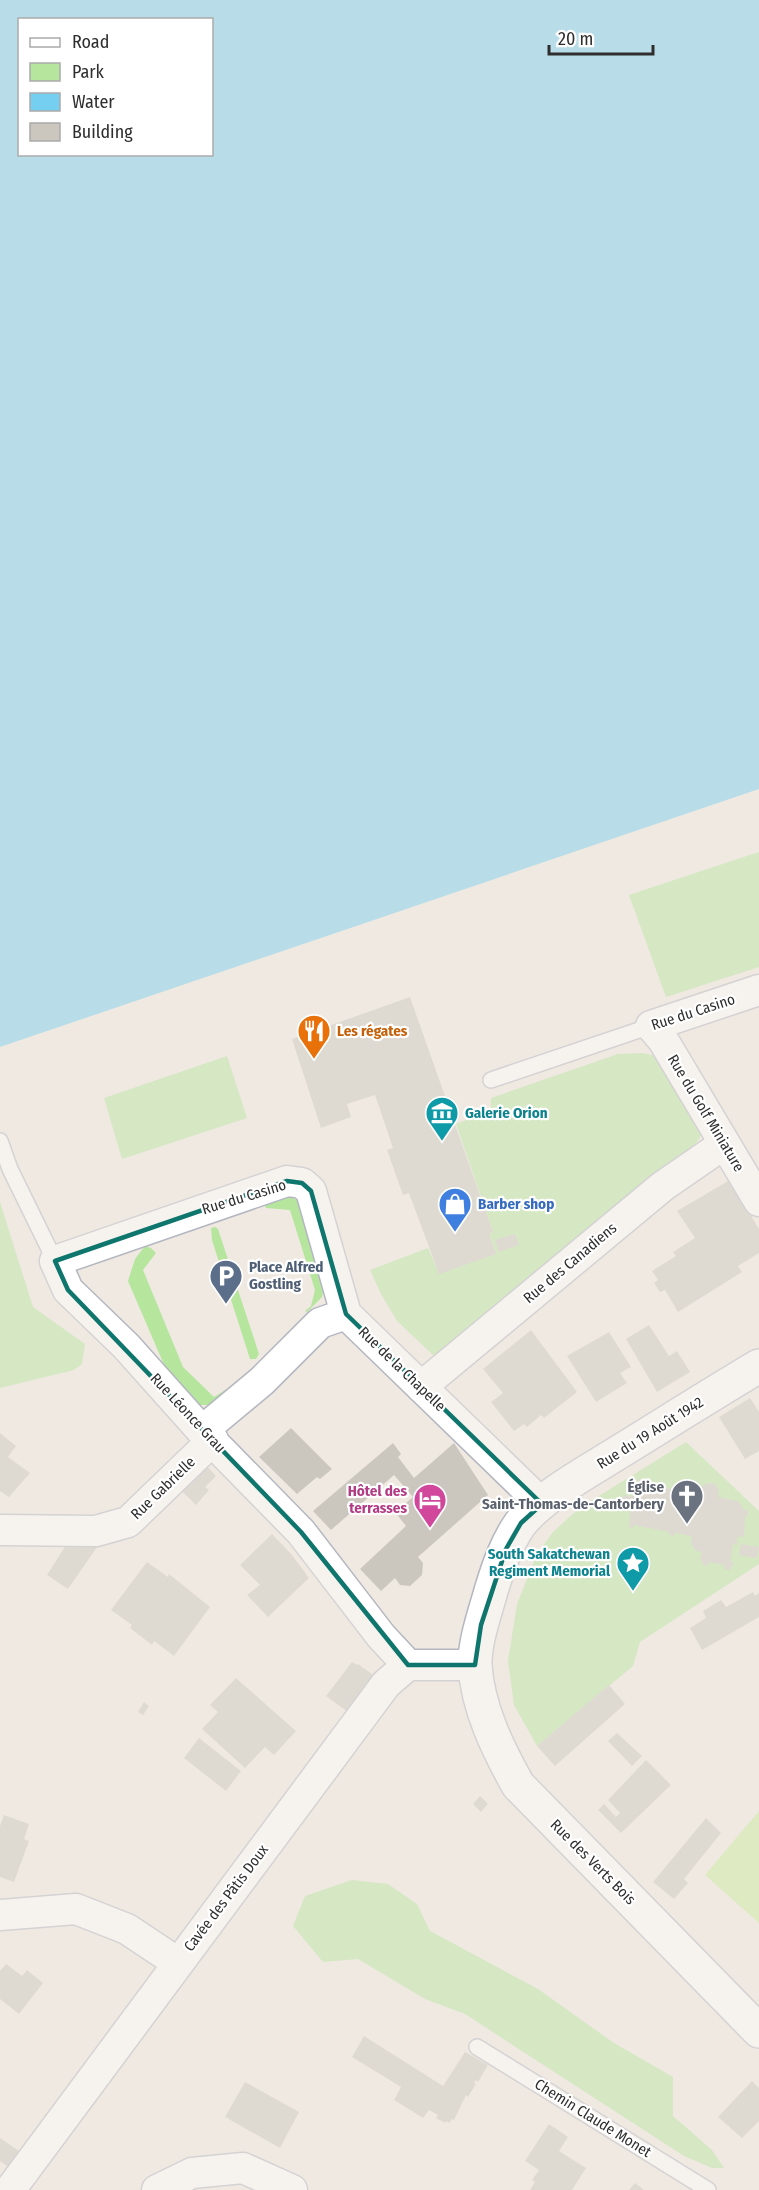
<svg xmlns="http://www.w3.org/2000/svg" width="759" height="2190" font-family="'Fira Sans Condensed',sans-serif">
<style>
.green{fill:#b6e59e}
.pitch{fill:#c9ec9a}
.water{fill:#75cff0;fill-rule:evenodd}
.building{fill:#cbc7bf}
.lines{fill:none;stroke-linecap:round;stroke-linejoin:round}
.lane-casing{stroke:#b4b7c1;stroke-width:18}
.street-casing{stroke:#b4b7c1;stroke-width:33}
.secondary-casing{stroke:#b4b7c1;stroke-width:36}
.lane{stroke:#fff;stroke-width:15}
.street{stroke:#fff;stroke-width:30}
.secondary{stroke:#fff;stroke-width:33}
.marked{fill:none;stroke:#0f766e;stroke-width:4.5;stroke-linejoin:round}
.labels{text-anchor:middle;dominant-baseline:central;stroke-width:4.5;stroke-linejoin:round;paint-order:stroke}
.street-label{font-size:15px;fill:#2e2e2e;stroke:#fff}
.food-label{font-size:15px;font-weight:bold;fill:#c56008;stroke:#fff;text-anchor:start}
.culture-label{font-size:15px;font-weight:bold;fill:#0d838f;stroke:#fff;text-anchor:start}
.shop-label{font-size:15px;font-weight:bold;fill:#366cbe;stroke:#fff;text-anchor:start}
.service-label{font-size:15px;font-weight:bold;fill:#4e5e75;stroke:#fff;text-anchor:start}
.worship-label{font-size:15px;font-weight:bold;fill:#5b616d;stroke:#fff;text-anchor:end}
.hotel-label{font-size:15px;font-weight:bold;fill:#b23c85;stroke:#fff;text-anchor:end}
</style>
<rect width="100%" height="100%" fill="#efe9e1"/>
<!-- green -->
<path class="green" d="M759,852V967L666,997L629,895Z
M642,1053L656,1056L701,1126V1135L697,1142L450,1349L434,1356L397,1321L381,1294L370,1270L428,1248L439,1273L496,1254L489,1234L493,1232L456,1124L491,1111V1098L618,1054Z
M227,1056L247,1118L122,1159L104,1098Z
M284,1194L303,1203L325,1280L322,1297L307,1312L305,1311L311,1306L315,1290L290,1210L266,1208L263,1202Z
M0,1202L33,1307L85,1344L82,1364L74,1370L0,1388Z
M215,1227L218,1229L259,1354L256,1359H250L212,1240L211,1228Z
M145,1246L151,1248L156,1253L143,1270L183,1367L214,1397L230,1387L233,1388L217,1405H197L165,1367L128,1281L135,1259Z
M686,1442L759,1511V1564L640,1642L633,1666L537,1746L514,1705L508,1661L517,1604L537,1554L553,1532L578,1509Z
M352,1880L388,1884L417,1904L430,1931L538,1989L614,2043L673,2077V2116L712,2150L724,2168H712L684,2156L465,2014L425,1999L358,1959L323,1962L293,1926L305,1896Z"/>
<!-- pitch -->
<path class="pitch" d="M759,1811V1923L705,1875Z"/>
<!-- water -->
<path class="water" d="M0,0H759V789L0,1047ZM20,20H212V154H20Z"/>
<!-- building -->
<path class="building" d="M410,997L493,1232L489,1234L496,1254L439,1274L409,1193L403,1195L387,1150L393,1148L375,1095L347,1104L351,1117L321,1128L292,1039Z
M730,1180L759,1229V1253L738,1266L742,1272L678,1312L665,1290L660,1292L654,1283L658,1280L652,1271L676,1256L673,1252L695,1238L677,1211Z
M515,1234L519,1245L499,1252L495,1240Z
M649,1325L669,1356L677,1351L690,1372L657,1392L626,1339Z
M531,1330L577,1392L544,1418L541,1415L527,1427L524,1424L514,1431L491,1402L503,1393L483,1369Z
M609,1332L631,1367L620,1373L627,1383L596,1402L567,1356Z
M750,1398L759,1412V1451L745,1459L719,1417Z
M291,1428L332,1469L320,1479L317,1477L297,1494L259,1457Z
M0,1433L16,1446L8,1457L30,1473L9,1497L0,1491Z
M393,1443L401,1454L398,1457L414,1478L454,1443L488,1495L418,1557L423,1563L422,1575L410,1586L400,1585L395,1578L381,1591L360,1569L406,1526L395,1512L413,1497L394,1475L331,1530L313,1511Z
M204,1463L216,1476L205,1487L209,1490L196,1505L179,1488Z
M639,1479L643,1480L642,1483L677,1490L678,1486H682L681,1490L699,1494L700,1487L708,1483L715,1484L719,1489L718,1497L738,1501L743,1509L748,1511V1516H745L744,1537L740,1536L735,1540L738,1541L737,1545L733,1544L730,1561L733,1562L732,1568L730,1567V1570L724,1569L725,1565L708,1562V1566L704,1565L700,1559L702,1552L696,1551L691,1544L692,1536L675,1533L674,1536L669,1535V1532L634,1525L633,1528L629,1527L630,1510L621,1508L623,1495L633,1497L635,1483H638Z
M272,1534L292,1555L309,1578L268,1617L247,1595L260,1585L240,1565Z
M71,1537H104L68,1589L47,1575Z
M741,1544L759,1547L757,1558L739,1555Z
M147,1562L168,1577L169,1574L210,1607L174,1656L154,1641L152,1645L130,1628L132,1625L111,1610Z
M753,1592L755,1596L759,1593V1617L702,1650L690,1628L706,1618L703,1611L721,1600L726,1607Z
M352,1662L357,1665L358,1664L376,1677L349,1713L326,1696Z
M236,1678L296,1731L274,1755L265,1747L245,1768L202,1729L218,1712L210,1705Z
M609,1685L625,1704L555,1766L537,1746Z
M144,1702L149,1706L143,1715L138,1712Z
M617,1733L642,1756L632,1766L608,1741Z
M199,1738L241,1771L226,1791L184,1758Z
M646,1760L671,1785L621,1833L598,1810L604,1804L616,1817L620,1813L608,1800Z
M480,1796L488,1804L481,1812L473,1804Z
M4,1815L29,1824L24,1839L29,1841L14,1882L0,1877V1826Z
M706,1818L721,1833L684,1879L688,1883L674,1899L653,1882Z
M6,1964L22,1976L27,1970L43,1983L19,2014L0,1999V1971Z
M364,2036L443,2086L465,2052L488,2065L478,2082L476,2080L474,2083L476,2084L468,2097L466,2095L454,2120L452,2119L449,2123L446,2121L445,2123L436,2118L438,2115L429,2110L423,2118L394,2100L401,2087L352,2057Z
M752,2081L759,2088V2121L742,2138L718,2117Z
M245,2082L299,2112L280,2148L225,2117Z
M549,2124L568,2137L559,2151L586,2168L572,2190H530L535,2182L532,2180L539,2170L525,2161Z
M0,2138L25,2155L13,2170L0,2161Z
M635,2183L644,2190H629Z"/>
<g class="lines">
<!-- lane casing -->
<g class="lane-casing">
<path id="lane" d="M491,1080L651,1026
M0,1141L10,1169L55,1261
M477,2047L708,2190"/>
</g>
<!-- street casing -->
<g class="street-casing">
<path id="street" d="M759,990L651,1026L663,1040L759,1201
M346,1314L311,1191L302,1183L287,1181L55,1261L68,1290L126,1346L202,1431L301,1532L381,1636L408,1665
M421,1387L663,1186L724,1144
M202,1431L262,1381L320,1323L346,1314L542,1504
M0,1530L96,1531L128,1522L213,1440
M0,1915L76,1909L127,1929L178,1963
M10,2190L386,1684L408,1665H475
M157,2190L192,2173L243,2168L292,2190"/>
</g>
<!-- secondary casing -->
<g class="secondary-casing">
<path id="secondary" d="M759,1366C712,1394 666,1423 619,1452C589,1471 542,1496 520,1524C506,1544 498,1568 491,1591C485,1613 474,1643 475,1666C478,1709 498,1749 518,1785L759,2031"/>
</g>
<!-- lane -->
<use href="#lane" class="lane"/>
<!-- street -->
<use href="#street" class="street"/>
<!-- secondary -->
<use href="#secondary" class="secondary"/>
</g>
<!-- marked area -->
<path d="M0 0H759V2190H0ZM287,1181L302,1183L311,1191L346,1314L542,1504L521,1523L506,1549L481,1625L475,1665H408L301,1532L68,1290L55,1261Z" fill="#efe9e1" fill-opacity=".55" fill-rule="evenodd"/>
<path class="marked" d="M287,1181L302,1183L311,1191L346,1314L542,1504L521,1523L506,1549L481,1625L475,1665H408L301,1532L68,1290L55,1261Z"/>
<!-- icons -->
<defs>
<g id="restaurant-pin" transform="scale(1.725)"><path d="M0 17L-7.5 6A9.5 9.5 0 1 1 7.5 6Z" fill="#e8710a" stroke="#fff"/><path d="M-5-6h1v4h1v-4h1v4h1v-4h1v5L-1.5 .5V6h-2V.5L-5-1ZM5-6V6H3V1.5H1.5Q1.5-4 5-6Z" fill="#fff"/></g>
<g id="museum-pin" transform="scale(1.725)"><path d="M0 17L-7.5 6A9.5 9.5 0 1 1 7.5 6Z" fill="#0f9aa8" stroke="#fff"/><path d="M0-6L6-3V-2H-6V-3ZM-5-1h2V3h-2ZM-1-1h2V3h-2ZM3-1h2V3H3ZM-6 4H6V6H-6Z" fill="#fff"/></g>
<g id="shop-pin" transform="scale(1.725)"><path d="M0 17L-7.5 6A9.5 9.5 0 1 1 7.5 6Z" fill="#3f7fe0" stroke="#fff"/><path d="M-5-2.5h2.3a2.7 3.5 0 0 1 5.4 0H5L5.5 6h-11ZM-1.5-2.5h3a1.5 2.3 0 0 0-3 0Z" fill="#fff"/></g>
<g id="parking-pin" transform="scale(1.725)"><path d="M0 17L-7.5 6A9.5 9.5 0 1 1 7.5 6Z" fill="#5c6f8a" stroke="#fff"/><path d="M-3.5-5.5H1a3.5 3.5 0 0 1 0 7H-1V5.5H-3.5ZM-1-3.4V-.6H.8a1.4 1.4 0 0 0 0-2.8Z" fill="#fff"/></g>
<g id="church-pin" transform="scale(1.725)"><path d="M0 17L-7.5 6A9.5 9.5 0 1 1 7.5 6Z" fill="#6b7280" stroke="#fff"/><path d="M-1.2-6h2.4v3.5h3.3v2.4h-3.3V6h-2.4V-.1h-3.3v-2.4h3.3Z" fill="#fff"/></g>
<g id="hotel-pin" transform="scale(1.725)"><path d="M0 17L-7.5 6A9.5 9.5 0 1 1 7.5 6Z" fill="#d1479c" stroke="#fff"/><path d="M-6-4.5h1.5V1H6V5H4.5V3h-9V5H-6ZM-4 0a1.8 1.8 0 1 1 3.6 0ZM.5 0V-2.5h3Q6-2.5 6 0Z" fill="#fff"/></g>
<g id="sight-pin" transform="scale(1.725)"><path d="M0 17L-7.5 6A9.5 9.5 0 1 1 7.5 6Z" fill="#0f9aa8" stroke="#fff"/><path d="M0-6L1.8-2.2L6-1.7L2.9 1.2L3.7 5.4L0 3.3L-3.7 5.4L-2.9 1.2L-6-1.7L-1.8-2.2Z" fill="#fff"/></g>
</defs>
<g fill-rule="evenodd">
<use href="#restaurant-pin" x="314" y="1031"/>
<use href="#museum-pin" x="442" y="1113"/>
<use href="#shop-pin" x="455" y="1204"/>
<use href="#parking-pin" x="226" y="1276"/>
<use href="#church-pin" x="687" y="1496"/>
<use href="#hotel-pin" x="430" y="1500"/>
<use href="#sight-pin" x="633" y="1563"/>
</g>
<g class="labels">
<!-- street labels -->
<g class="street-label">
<text transform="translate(693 1012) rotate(-18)">Rue du Casino</text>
<text transform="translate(706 1113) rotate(59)">Rue du Golf Miniature</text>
<text transform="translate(244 1197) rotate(-17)">Rue du Casino</text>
<text transform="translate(570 1263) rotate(-40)">Rue des Canadiens</text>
<text transform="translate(402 1369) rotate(44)">Rue de la Chapelle</text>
<text transform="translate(188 1413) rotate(47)">Rue Léonce Grau</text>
<text transform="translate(650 1433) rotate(-32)">Rue du 19 Août 1942</text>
<text transform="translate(163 1488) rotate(-44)">Rue Gabrielle</text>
<text transform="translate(593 1862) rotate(45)">Rue des Verts Bois</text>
<text transform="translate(226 1898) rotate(-53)">Cavée des Pâtis Doux</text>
<text transform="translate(593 2118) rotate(32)">Chemin Claude Monet</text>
</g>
<!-- food labels -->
<g class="food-label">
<text x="337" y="1031">Les régates</text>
</g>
<!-- culture labels -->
<g class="culture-label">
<text x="465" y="1113">Galerie Orion</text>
<text x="610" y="1554" text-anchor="end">South Sakatchewan<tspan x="610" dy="17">Regiment Memorial</tspan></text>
</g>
<!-- shop labels -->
<g class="shop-label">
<text x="478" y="1204">Barber shop</text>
</g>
<!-- service labels -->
<g class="service-label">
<text x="249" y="1267">Place Alfred<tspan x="249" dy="17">Gostling</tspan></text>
</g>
<!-- worship labels -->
<g class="worship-label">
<text x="664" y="1487">Église<tspan x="664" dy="17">Saint-Thomas-de-Cantorbery</tspan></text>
</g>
<!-- hotel labels -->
<g class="hotel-label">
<text x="407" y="1491">Hôtel des<tspan x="407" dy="17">terrasses</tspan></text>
</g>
</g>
<!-- legend -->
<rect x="18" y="18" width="195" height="138" fill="#ffffff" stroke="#ababab" stroke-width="1.5"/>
<rect x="30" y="38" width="30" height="9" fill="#ffffff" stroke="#ababab" stroke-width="1.5"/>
<text x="72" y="48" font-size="18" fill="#2e2e2e">Road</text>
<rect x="30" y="63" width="30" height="18" fill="#b6e59e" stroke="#ababab" stroke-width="1.5"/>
<text x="72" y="78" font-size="18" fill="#2e2e2e">Park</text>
<rect x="30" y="93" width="30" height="18" fill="#75cff0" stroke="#ababab" stroke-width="1.5"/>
<text x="72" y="108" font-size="18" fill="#2e2e2e">Water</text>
<rect x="30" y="123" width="30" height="18" fill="#cbc7bf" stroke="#ababab" stroke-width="1.5"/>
<text x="72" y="138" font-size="18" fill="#2e2e2e">Building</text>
<!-- scale -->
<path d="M549 45v9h104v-9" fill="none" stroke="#2e2e2e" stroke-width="3"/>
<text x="558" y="45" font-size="18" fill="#2e2e2e" stroke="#ffffff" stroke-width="4.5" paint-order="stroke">20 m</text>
</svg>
